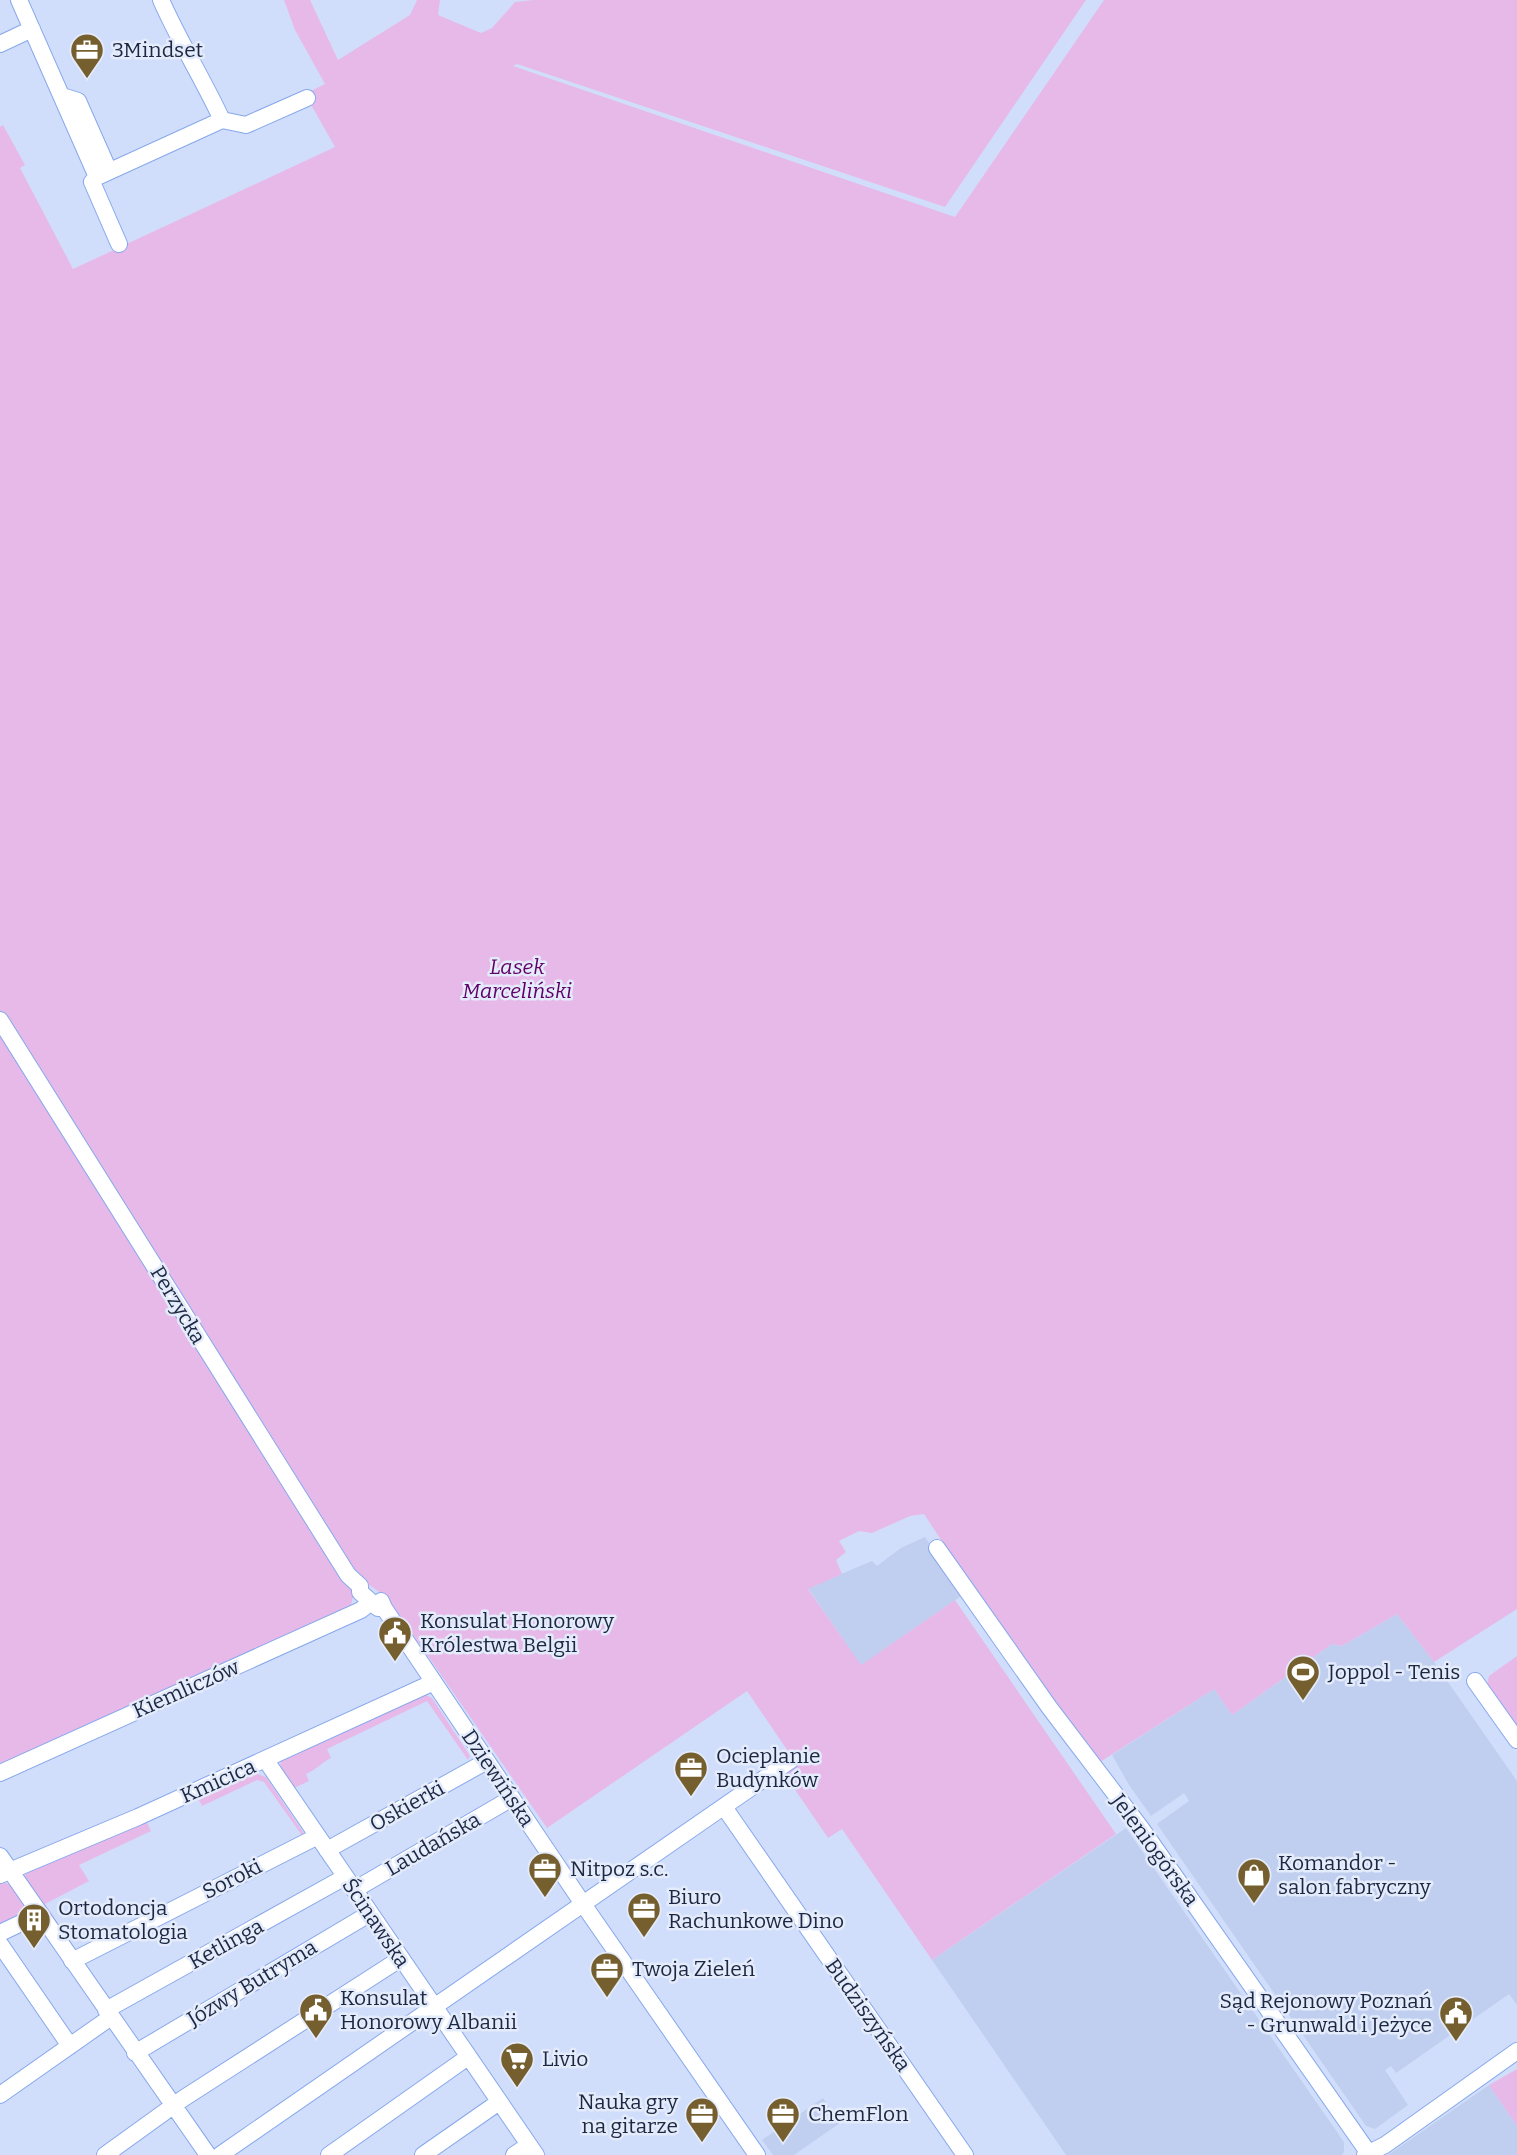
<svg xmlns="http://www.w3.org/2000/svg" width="1517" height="2155" font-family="Bitter,serif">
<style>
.built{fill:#c0cfef}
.green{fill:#e7b9e9}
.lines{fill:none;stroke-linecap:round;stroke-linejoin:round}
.minor-casing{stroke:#87a8ec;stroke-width:18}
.minor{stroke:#fff;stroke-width:16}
.labels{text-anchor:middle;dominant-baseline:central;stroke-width:5;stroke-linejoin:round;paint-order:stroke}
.poi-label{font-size:21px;fill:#1c2843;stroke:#e4ebfa;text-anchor:start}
.park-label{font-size:21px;font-style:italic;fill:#610069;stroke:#e4ebfa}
.street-label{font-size:21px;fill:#1c2843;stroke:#e4ebfa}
</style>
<rect width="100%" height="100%" fill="#d0defb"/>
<!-- built -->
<path class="built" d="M925,1537L936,1553V1561L944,1572L964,1594L861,1666L808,1588L872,1561L877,1566L901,1548Z
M1397,1614L1434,1662L1517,1781V2005L1509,1994L1396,2073L1391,2066L1385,2070L1408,2105L1375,2129L1366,2126L1157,1824L1189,1801L1184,1793L1151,1816L1129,1785L1112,1755L1214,1689L1232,1715L1332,1644L1342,1646Z
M1126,1828L1344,2142V2151L1342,2155H1066L932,1960Z
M1489,2085L1517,2126V2155H1388Z
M823,2098L840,2123L794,2155H773L762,2140Z"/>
<!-- green -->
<path class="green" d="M284,0H310L338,60L410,15L417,0H440L438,15L481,33L492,28L515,2L533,0H1086L945,207L517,64L513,66L955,217L1104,0H1517V1609L1434,1662L1397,1614L1342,1646L1332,1644L1232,1715L1214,1689L1097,1764L962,1572L924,1514L910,1516L872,1533L859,1531L839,1541L846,1552L836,1560L842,1574L808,1589L861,1665L955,1600L1116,1834L932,1960L842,1829L828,1838L785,1775L798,1766L747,1691L547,1828L387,1597L369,1585L354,1593L351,1605L0,1764V127L3,125L25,165L20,168L73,269L335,147L305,94L325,84L295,30Z
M1517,1656V1727L1487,1684L1489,1676Z
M424,1694L432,1698L470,1756L468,1760L427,1701L327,1749L331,1758C321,1763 316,1770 306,1774L309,1781L294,1788L280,1768L281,1757Z
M252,1771L254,1773L266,1777L305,1835L300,1837L301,1834L264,1782L257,1780L202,1806L197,1797Z
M145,1818L151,1831L79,1865L89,1881L45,1904L66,1935L63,1937L24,1879L27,1871Z
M0,1880L12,1886L26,1907L24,1914L0,1928Z
M1517,2069V2126L1489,2085Z"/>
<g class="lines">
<!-- minor casing -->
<g class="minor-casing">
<path id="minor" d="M19,0L97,177L92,182L119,244
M161,0C179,41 203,79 222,120
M0,44L32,29
M62,96L78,101L109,171
M97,177L222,120L246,125L307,98
M0,1020L348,1575L360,1586V1592L378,1608H384
M937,1548L1049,1707L1141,1828L1370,2155
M381,1601L384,1608L583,1904L757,2155
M1475,1681L1517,1740
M265,1759L536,2155
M0,1773L361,1610L371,1602
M724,1807L965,2155
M327,1850L487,1761
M0,1856L208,2155
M0,1875L138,1817L434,1682
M354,1890L512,1798
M0,1933L40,1914
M0,1944L70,2046
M72,1961L318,1836
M106,2010L345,1877
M135,2053L369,1914
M0,2095L111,2017
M105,2155L184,2098L400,1959
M220,2155L791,1760
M329,2155L468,2057
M423,2155L499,2102
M514,2155L529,2145
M1365,2155L1385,2145L1517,2051"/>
</g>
<!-- minor -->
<use href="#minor" class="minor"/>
</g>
<!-- icons -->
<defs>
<g id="office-pin" transform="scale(1.75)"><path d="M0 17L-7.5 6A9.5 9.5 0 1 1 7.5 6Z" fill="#765f2f" stroke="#e4ebfa"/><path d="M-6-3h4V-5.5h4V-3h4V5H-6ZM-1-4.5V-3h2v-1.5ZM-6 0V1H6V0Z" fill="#fff"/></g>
<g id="civic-pin" transform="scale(1.75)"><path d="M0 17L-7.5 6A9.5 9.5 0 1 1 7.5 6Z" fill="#765f2f" stroke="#e4ebfa"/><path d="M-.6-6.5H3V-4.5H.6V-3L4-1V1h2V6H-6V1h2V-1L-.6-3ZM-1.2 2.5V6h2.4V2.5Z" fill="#fff"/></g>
<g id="stadium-pin" transform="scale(1.75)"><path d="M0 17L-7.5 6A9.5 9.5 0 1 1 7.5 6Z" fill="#765f2f" stroke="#e4ebfa"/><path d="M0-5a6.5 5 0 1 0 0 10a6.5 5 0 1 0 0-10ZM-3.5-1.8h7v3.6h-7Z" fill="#fff"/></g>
<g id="shop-pin" transform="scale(1.75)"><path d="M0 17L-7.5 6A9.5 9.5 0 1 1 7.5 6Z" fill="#765f2f" stroke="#e4ebfa"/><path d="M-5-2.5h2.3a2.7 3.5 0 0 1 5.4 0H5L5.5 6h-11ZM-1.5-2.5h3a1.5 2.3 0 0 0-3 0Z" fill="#fff"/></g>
<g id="building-pin" transform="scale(1.75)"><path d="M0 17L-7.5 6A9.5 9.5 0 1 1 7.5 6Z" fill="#765f2f" stroke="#e4ebfa"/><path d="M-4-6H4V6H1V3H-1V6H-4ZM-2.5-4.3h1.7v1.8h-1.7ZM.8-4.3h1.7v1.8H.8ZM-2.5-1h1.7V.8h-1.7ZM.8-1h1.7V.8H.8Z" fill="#fff"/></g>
<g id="supermarket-pin" transform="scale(1.75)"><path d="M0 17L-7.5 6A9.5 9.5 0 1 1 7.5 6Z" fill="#765f2f" stroke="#e4ebfa"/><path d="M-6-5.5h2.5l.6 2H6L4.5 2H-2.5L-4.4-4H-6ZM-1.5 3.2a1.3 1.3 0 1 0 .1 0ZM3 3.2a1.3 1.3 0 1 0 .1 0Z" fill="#fff"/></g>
</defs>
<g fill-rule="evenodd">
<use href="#office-pin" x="87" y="50"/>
<use href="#civic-pin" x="395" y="1633"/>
<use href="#stadium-pin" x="1303" y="1672"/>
<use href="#office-pin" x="691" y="1768"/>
<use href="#office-pin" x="545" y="1869"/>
<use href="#shop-pin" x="1254" y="1875"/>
<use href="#office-pin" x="644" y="1909"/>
<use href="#building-pin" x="34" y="1920"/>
<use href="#office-pin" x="607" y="1969"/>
<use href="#civic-pin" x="316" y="2010"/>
<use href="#civic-pin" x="1456" y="2013"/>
<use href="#supermarket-pin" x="517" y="2059"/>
<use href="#office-pin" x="702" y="2114"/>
<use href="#office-pin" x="783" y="2114"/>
</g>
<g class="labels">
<!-- poi labels -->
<g class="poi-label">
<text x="112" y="50">3Mindset</text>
<text x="420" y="1621">Konsulat Honorowy<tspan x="420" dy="24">Królestwa Belgii</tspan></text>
<text x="1328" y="1672">Joppol - Tenis</text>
<text x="716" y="1756">Ocieplanie<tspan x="716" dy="24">Budynków</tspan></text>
<text x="1278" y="1863">Komandor -<tspan x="1278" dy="24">salon fabryczny</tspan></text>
<text x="570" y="1869">Nitpoz s.c.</text>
<text x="668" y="1897">Biuro<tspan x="668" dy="24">Rachunkowe Dino</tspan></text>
<text x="58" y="1908">Ortodoncja<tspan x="58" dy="24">Stomatologia</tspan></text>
<text x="632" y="1969">Twoja Zieleń</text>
<text x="340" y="1998">Konsulat<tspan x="340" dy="24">Honorowy Albanii</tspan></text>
<text x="1432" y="2001" text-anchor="end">Sąd Rejonowy Poznań<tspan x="1432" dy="24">- Grunwald i Jeżyce</tspan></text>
<text x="542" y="2059">Livio</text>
<text x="678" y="2102" text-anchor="end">Nauka gry<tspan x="678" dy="24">na gitarze</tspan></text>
<text x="808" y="2114">ChemFlon</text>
</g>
<!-- park labels -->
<g class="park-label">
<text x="517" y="967">Lasek<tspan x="517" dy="24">Marceliński</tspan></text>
</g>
<!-- street labels -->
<g class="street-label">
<text transform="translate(178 1305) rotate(59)">Perzycka</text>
<text transform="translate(186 1689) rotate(-24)">Kiemliczów</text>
<text transform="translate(498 1778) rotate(56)">Dziewińska</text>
<text transform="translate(218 1781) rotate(-24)">Kmicica</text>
<text transform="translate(407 1806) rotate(-29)">Oskierki</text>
<text transform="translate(433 1844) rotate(-30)">Laudańska</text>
<text transform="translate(1155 1850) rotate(54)">Jeleniogórska</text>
<text transform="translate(232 1879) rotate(-27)">Soroki</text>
<text transform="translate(376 1923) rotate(56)">Ścinawska</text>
<text transform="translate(226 1944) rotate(-29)">Ketlinga</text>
<text transform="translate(252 1983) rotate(-31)">Józwy Butryma</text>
<text transform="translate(868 2015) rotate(55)">Budziszyńska</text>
</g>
</g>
</svg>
